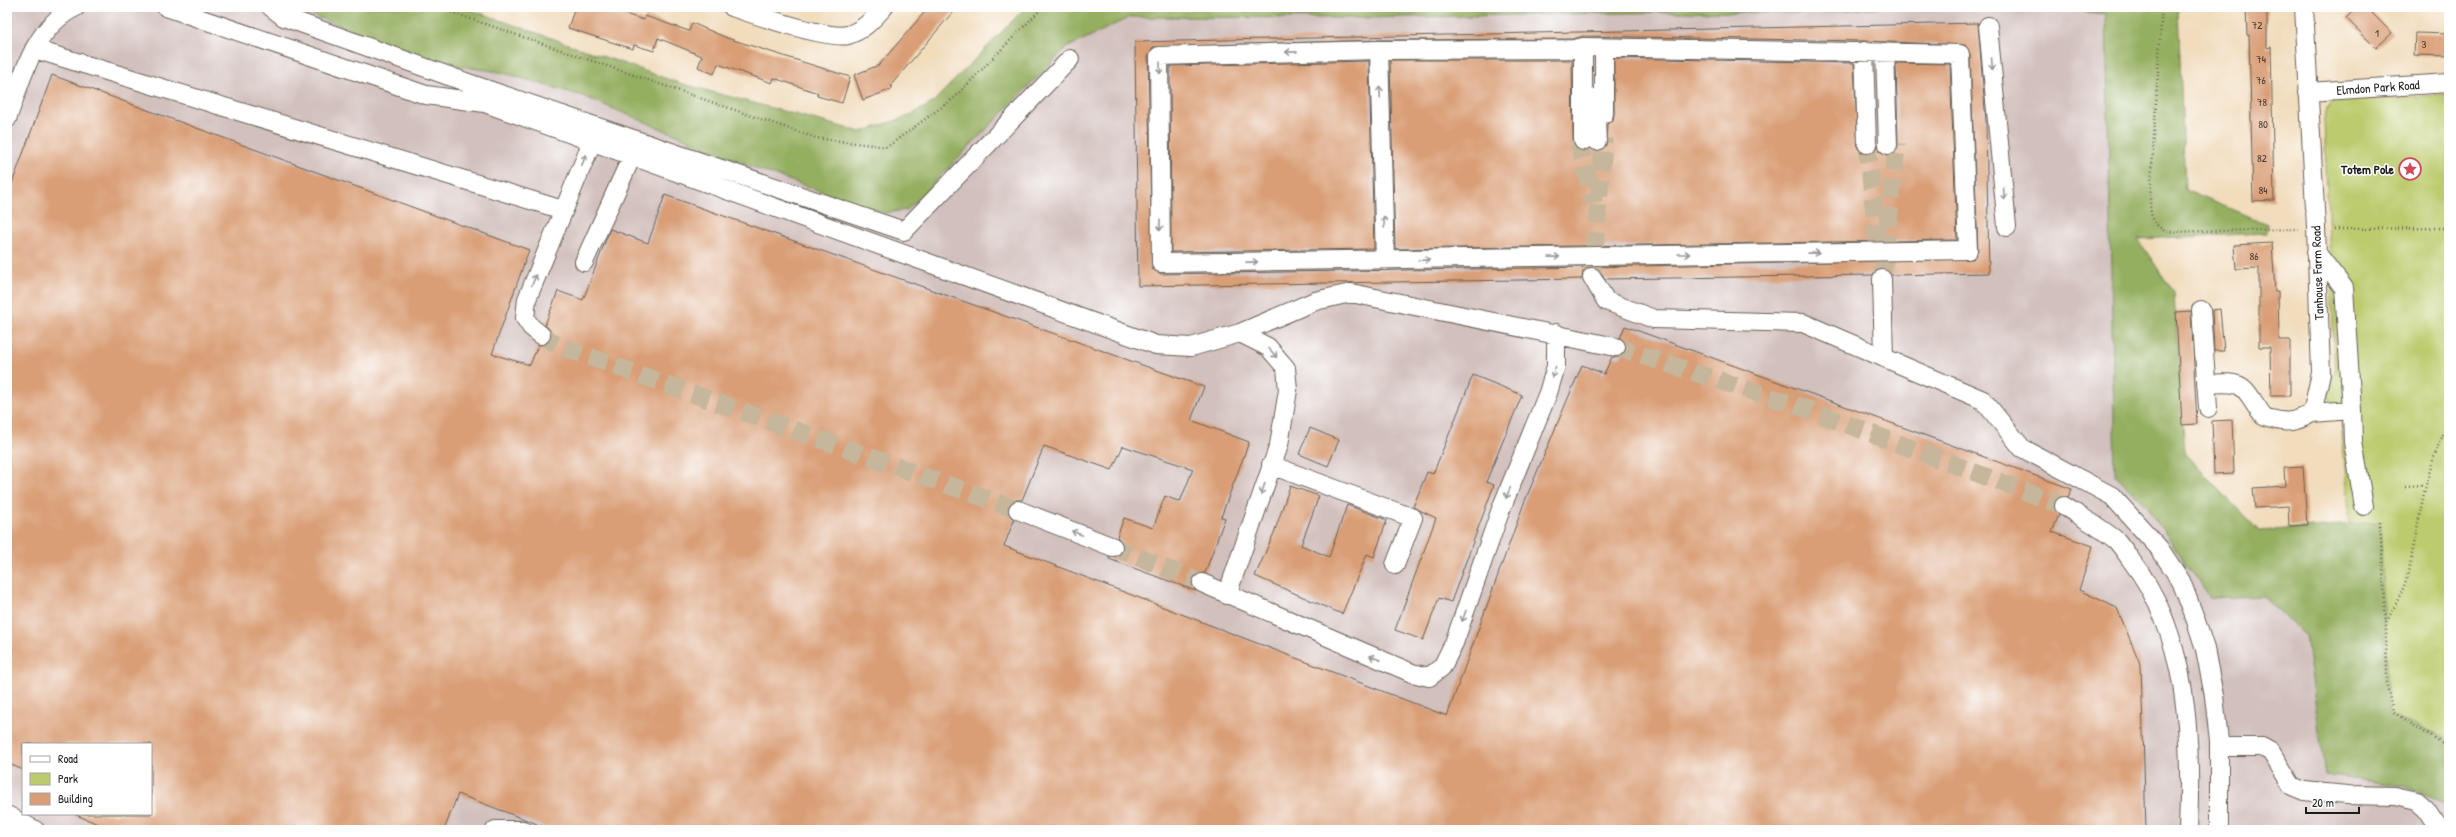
<svg xmlns="http://www.w3.org/2000/svg" width="2456" height="837" font-family="'Patrick Hand',sans-serif">
<style>
.industrial{fill:#d1c0bc;fill-rule:evenodd}
.green{fill:#bccb6d;stroke:#6c7444}
.forest{fill:#95af60;stroke:#58663e}
.building{fill:#d99e76}
.lines{fill:none;stroke-linecap:round;stroke-linejoin:round}
.minor-tunnel{stroke:#c6b69c;stroke-width:18;stroke-dasharray:18 9;stroke-linecap:butt}
.minor-casing{stroke:#675f54;stroke-width:20}
.path{stroke:#675f54;stroke-width:2.5;stroke-dasharray:1 3;stroke-linecap:butt}
.minor{stroke:#fff;stroke-width:18}
.oneway{stroke:#999}
.labels{text-anchor:middle;dominant-baseline:central;stroke-width:3;stroke-linejoin:round;paint-order:stroke}
.number-label{font-size:11px;fill:#4b3c32}
.street-label{font-size:13px;fill:#1c1c1c;stroke:#fff}
.poi-label{font-size:13px;font-weight:bold;fill:#1c1c1c;stroke:#fff;text-anchor:end}
</style>
<rect width="100%" height="100%" fill="#fff"/>
<filter id="ink" filterUnits="userSpaceOnUse"><feTurbulence type="fractalNoise" baseFrequency=".025" numOctaves="2"/><feDisplacementMap in="SourceGraphic" scale="8" xChannelSelector="R" yChannelSelector="G"/><feConvolveMatrix kernelMatrix="1 2 1 2 8 2 1 2 1" color-interpolation-filters="sRGB"/></filter>
<filter id="wash" filterUnits="userSpaceOnUse"><feTurbulence type="fractalNoise" baseFrequency=".012" numOctaves="4" result="noise"/><feDisplacementMap in="SourceGraphic" scale="16" xChannelSelector="R" yChannelSelector="G"/><feGaussianBlur stdDeviation="0.9" result="paint"/><feColorMatrix in="noise" values="0 0 0 0 0 0 0 0 0 0 0 0 0 0 0 0 0 1.4 0 .05"/><feComposite in="paint" operator="in"/></filter>
<g filter="url(#wash)">
<rect width="100%" height="100%" fill="#f1dcbc"/>
<!-- industrial -->
<path class="industrial" d="M7,7H420L889,150L1047,7H2159L2151,228L2163,238L2138,239L2174,293L2185,454L2259,531L2350,524L2449,800V830H7ZM23,744H151V814H23Z"/>
<!-- green -->
<path class="green" d="M2449,95V800L2352,752L2350,524L2340,405H2333L2328,396L2335,371L2324,122C2325,109 2326,105 2338,100Z"/>
<!-- forest -->
<path class="forest" d="M290,7H463L679,83L861,132L909,116L932,103L1026,7H1882L1817,13L1671,12L1361,18L1130,17L1066,48L907,210L885,213L765,172L583,96L500,72L444,64Z
M2047,7H2178L2185,190L2267,224V233L2138,239L2174,293L2185,454L2259,531L2380,522L2388,715L2449,739V812L2440,800L2404,786L2325,775L2306,636L2263,596L2210,598L2147,507L2115,475L2106,14Z"/>
<g id="blocks">
<!-- building -->
<path class="building" d="M575,7H603L644,20L645,16L689,31L692,23L727,38L850,77L842,103L817,96L818,93L774,78L772,83L718,64L714,74L698,67L702,56L658,38L654,51L634,45L633,49L568,28Z
M929,7H957L891,85L892,89L863,100L854,75L879,65Z
M2246,7H2267V48L2271,47L2274,200L2253,201L2249,35H2247Z
M2357,7H2366L2392,33L2376,48L2346,18Z
M1978,23L1986,122L1989,273L1891,275L1882,269L1876,270L1873,275L1605,279L1598,268L1592,267L1973,259L1978,250L1970,54L1965,45L1864,41L1583,36L1573,39L1379,40L1153,47L1148,56L1152,269L1161,274L1592,267L1583,271L1582,279L1138,286L1135,42Z
M2415,33L2449,34V56L2414,55Z
M1614,58L1854,63L1858,149L1868,154L1873,153L1877,144L1879,151L1888,155L1894,154L1898,145L1896,63L1950,64L1957,240L1395,249L1390,60H1572L1573,141L1578,150L1583,151L1590,148L1597,151L1606,145L1607,124L1613,120L1614,114Z
M1369,61L1374,249L1171,252L1170,66Z
M52,75L529,250L492,354L530,365L538,345H545L551,337V331L545,325L558,291L583,300L610,229L648,243L665,195L1204,387L1191,420L1249,442L1221,517L1225,518L1205,573L1196,574L1192,579V585L1196,591L1109,559V557L1119,555L1123,550L1121,541L1117,537L1124,518L1153,528L1165,496L1180,502L1193,469L1123,446L1112,470L1044,446L1022,500H1016L1008,506V512L1014,520L1004,546L1447,716L1524,503L1582,365L1604,374L1612,357H1620L1626,349V343L1620,338L1625,326L2072,489L2068,497H2059L2055,501V511L2059,515L2052,532L2093,546L2079,590L2117,608L2141,666L2146,830H553L458,794L444,830H112L74,814H151V744H23V770L7,763V197Z
M2272,243L2275,291H2278L2279,340H2290V396H2271L2270,347H2259V268L2236,269L2234,245Z
M2220,309L2224,351H2214L2212,310Z
M2191,311L2197,424L2182,425L2176,312Z
M1473,375L1522,395L1486,482L1494,485L1451,602L1439,598L1423,640L1395,630L1436,518L1413,507L1427,472L1433,474Z
M2232,420L2234,473L2214,474L2212,421Z
M1310,428L1339,440L1328,466L1299,454Z
M2303,467L2307,525L2289,526L2288,506L2255,508L2253,488L2285,486L2284,468Z
M1290,486L1319,496L1301,545L1329,557L1347,505L1387,520L1374,557L1367,554L1342,614L1255,576L1274,533Z"/>
</g>
</g>
<g filter="url(#ink)">
<use href="#blocks" fill-opacity="0" stroke="#675f54" stroke-width="1"/>
<g class="lines">
<!-- minor-tunnel -->
<path class="minor-tunnel" d="M1576,142L1580,147L1594,203
M1867,144L1878,246
M1592,277L1604,138
M1882,279L1897,143
M541,335L559,346L1018,510
M1616,347L1801,407L2064,506
M1113,547L1202,583"/>
<!-- minor casing -->
<g class="minor-casing">
<path id="minor" d="M166,7L426,95L485,103L1156,345L1191,347L1240,333L1315,301L1351,293L1616,347
M271,7L284,17L471,84L904,231L1070,59
M732,7C753,14 829,40 848,35C864,30 873,19 884,7
M1988,26L2007,227
M34,49L563,210
M1604,49V114
M1379,50L1574,49L1583,47L1960,54L1968,250L1161,263L1159,56L1379,50L1385,261
M1864,51L1867,144
M1885,52L1888,145
M2308,92L2449,83
M1595,98L1597,141
M7,119C22,79 33,27 76,7
M1583,141V47
M584,262L632,156
M1592,277L1606,301L1654,319L1803,323L1983,400L2022,448L2112,496L2159,548L2181,581L2195,618L2205,649L2214,696L2219,741V830
M1882,279L1884,358
M2201,310L2208,408
M541,335L531,327L525,318L527,299L592,142
M2206,384C2248,381 2241,385 2264,417C2284,423 2293,424 2312,413L2321,373L2316,227L2304,7
M2352,410L2353,442L2364,506
M2312,413L2352,410L2344,288L2316,252
M1271,465L1413,518L1395,565
M2064,506C2081,517 2102,528 2117,541C2122,547 2127,554 2131,560C2189,635 2192,740 2188,830
M1018,510L1113,547
M1202,583L1412,673L1429,677L1442,667L1454,643L1501,509L1548,393L1556,366V333
M1227,595L1279,445L1288,390L1286,368L1268,347L1240,333
M2219,747H2262L2271,752L2292,786L2304,791L2347,795L2395,796L2417,801L2426,809L2440,830
M7,815L35,830
M495,830H523"/>
</g>
<!-- path -->
<path class="path" d="M436,7L816,138L887,147L954,98L1043,7
M2162,7L2150,200C2150,216 2152,223 2166,232L2299,229
M2334,229L2449,228
M2405,486L2425,485
M2380,522L2386,622L2387,686L2393,712L2449,748
M2387,622C2393,608 2402,594 2406,580C2420,527 2422,472 2449,423"/>
<!-- minor -->
<use href="#minor" class="minor"/>
</g>
<!-- one-way arrows -->
<defs><path id="oneway-shaft" d="M-6 0H5M1.5-3L5.5 0L1.5 3" fill="none" stroke-width="1.6" stroke-linecap="round" stroke-linejoin="round"/></defs>
<g class="oneway">
<use href="#oneway-shaft" transform="translate(1291 52) rotate(179)"/>
<use href="#oneway-shaft" transform="translate(1992 64) rotate(85)"/>
<use href="#oneway-shaft" transform="translate(1160 68) rotate(90)"/>
<use href="#oneway-shaft" transform="translate(1380 92) rotate(-92)"/>
<use href="#oneway-shaft" transform="translate(584 160) rotate(-67)"/>
<use href="#oneway-shaft" transform="translate(2004 194) rotate(85)"/>
<use href="#oneway-shaft" transform="translate(1384 222) rotate(-92)"/>
<use href="#oneway-shaft" transform="translate(1160 225) rotate(90)"/>
<use href="#oneway-shaft" transform="translate(1814 253) rotate(-1)"/>
<use href="#oneway-shaft" transform="translate(1684 254)"/>
<use href="#oneway-shaft" transform="translate(1554 257) rotate(-1)"/>
<use href="#oneway-shaft" transform="translate(1424 260) rotate(-1)"/>
<use href="#oneway-shaft" transform="translate(1252 262) rotate(-1)"/>
<use href="#oneway-shaft" transform="translate(534 280) rotate(-68)"/>
<use href="#oneway-shaft" transform="translate(1273 353) rotate(49)"/>
<use href="#oneway-shaft" transform="translate(1554 372) rotate(107)"/>
<use href="#oneway-shaft" transform="translate(1263 489) rotate(109)"/>
<use href="#oneway-shaft" transform="translate(1508 493) rotate(113)"/>
<use href="#oneway-shaft" transform="translate(1077 533) rotate(-159)"/>
<use href="#oneway-shaft" transform="translate(1464 616) rotate(109)"/>
<use href="#oneway-shaft" transform="translate(1375 658) rotate(-157)"/>
</g>
</g>
<!-- icons -->
<defs>
<g id="sight-ring" transform="scale(1.15)"><circle r="9.5" fill="#fff" stroke="#d1495b" stroke-width="1.5"/><path d="M0-6L1.8-2.2L6-1.7L2.9 1.2L3.7 5.4L0 3.3L-3.7 5.4L-2.9 1.2L-6-1.7L-1.8-2.2Z" fill="#d1495b"/></g>
</defs>
<g fill-rule="evenodd">
<use href="#sight-ring" x="2410" y="169"/>
</g>
<g class="labels">
<!-- number labels -->
<g class="number-label">
<text x="2257" y="25">72</text>
<text x="2377" y="33">1</text>
<text x="2424" y="44">3</text>
<text x="2261" y="59">74</text>
<text x="2261" y="80">76</text>
<text x="2262" y="102">78</text>
<text x="2263" y="124">80</text>
<text x="2262" y="158">82</text>
<text x="2263" y="190">84</text>
<text x="2254" y="256">86</text>
</g>
<!-- street labels -->
<g class="street-label">
<text transform="translate(2378 87) rotate(-4)">Elmdon Park Road</text>
<text transform="translate(2317 273) rotate(-92)">Tanhouse Farm Road</text>
</g>
<!-- poi labels -->
<g class="poi-label">
<text x="2394" y="169">Totem Pole</text>
</g>
</g>
<!-- margin -->
<rect width="2456" height="837" fill="none" stroke="#fff" stroke-width="24"/>
<!-- legend -->
<rect x="22" y="743" width="130" height="72" fill="#ffffff" stroke="#a4a4a4"/>
<rect x="30" y="756" width="20" height="6" fill="#ffffff" stroke="#a4a4a4"/>
<text x="58" y="763" font-size="12" fill="#1c1c1c">Road</text>
<rect x="30" y="773" width="20" height="12" fill="#bccb6d" stroke="#a4a4a4"/>
<text x="58" y="783" font-size="12" fill="#1c1c1c">Park</text>
<rect x="30" y="793" width="20" height="12" fill="#d99e76" stroke="#a4a4a4"/>
<text x="58" y="803" font-size="12" fill="#1c1c1c">Building</text>
<!-- scale -->
<path d="M2306 807v6h53v-6" fill="none" stroke="#1c1c1c" stroke-width="2"/>
<text x="2312" y="807" font-size="12" fill="#1c1c1c" stroke="#ffffff" stroke-width="3" paint-order="stroke">20 m</text>
</svg>
